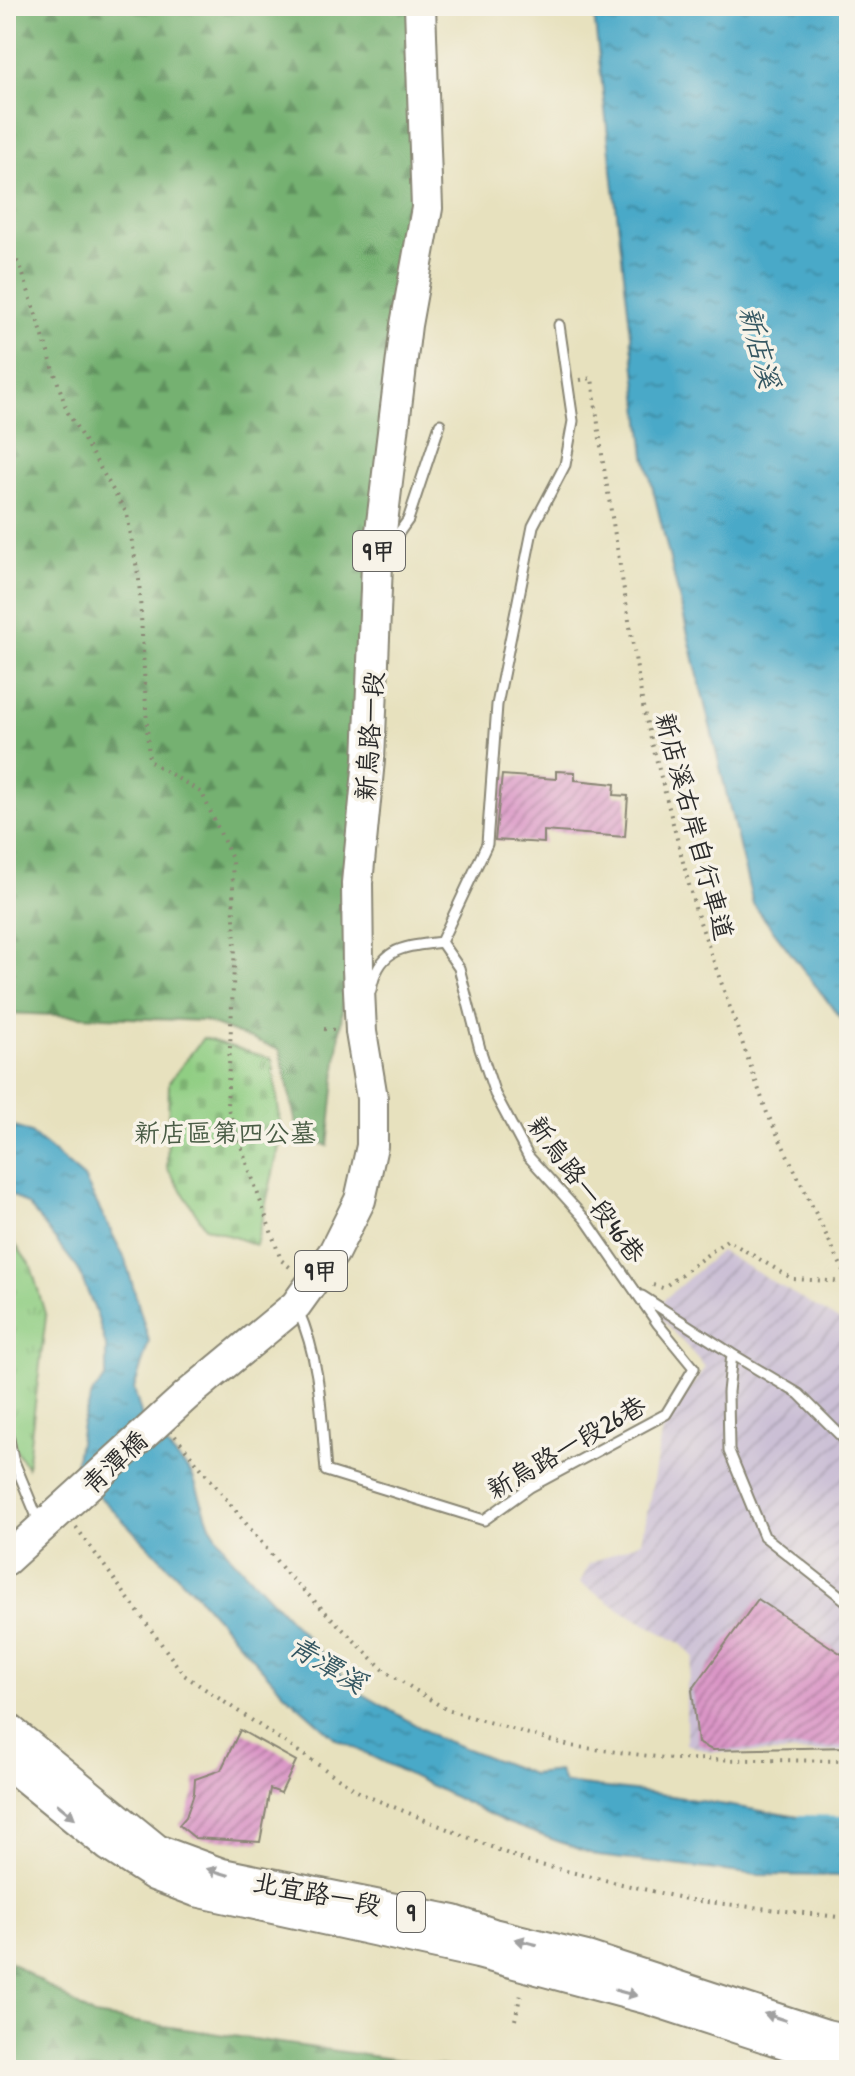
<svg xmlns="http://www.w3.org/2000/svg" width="855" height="2076" font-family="'Patrick Hand','LXGW WenKai TC',sans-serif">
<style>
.industrial{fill:url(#industrial-furrows)}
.forest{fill:url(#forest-firs);stroke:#506e4e;stroke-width:2}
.cemetery{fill:url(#cemetery-stones);stroke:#5e7c57;stroke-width:2}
.park{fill:url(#park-tufts);stroke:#5e7c57;stroke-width:2}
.water{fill:url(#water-ripples);stroke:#3a6a7a;stroke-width:2}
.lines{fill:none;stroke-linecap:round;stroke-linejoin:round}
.stream{stroke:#48a9c8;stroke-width:6}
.building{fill:url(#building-hatch)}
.lane-casing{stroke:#898674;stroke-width:13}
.primary-casing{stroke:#898674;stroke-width:34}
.path{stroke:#898674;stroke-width:4;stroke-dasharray:2 6;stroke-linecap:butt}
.lane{stroke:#fff;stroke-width:9}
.primary{stroke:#fff;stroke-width:30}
.oneway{fill:#a0a0a0}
.labels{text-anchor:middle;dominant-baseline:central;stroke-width:7;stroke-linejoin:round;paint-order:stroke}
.shield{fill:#f7f3e8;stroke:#686764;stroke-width:2}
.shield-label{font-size:24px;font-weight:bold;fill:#2b2b2b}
.street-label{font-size:26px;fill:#2b2b2b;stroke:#f7f3e8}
.park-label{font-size:26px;fill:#495c45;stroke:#f7f3e8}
.water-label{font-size:28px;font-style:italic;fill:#355762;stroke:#f7f3e8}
</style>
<defs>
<pattern id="industrial-furrows" width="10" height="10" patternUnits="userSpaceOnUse" patternTransform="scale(2)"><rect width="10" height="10" fill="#cbbfd5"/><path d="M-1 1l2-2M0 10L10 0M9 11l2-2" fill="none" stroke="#aea4b7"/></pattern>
<pattern id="forest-firs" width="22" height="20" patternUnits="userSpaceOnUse" patternTransform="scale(2)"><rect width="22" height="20" fill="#74b171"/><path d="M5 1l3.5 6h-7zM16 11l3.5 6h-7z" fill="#5f905d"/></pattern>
<pattern id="cemetery-stones" width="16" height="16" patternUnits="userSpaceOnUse" patternTransform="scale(2)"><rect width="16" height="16" fill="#90ce83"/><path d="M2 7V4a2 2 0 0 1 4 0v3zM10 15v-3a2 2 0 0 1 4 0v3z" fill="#7cb171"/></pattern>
<pattern id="park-tufts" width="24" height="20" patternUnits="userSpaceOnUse" patternTransform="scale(2)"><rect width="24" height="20" fill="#90ce83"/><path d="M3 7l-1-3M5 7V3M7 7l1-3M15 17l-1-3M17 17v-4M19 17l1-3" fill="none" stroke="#7cb171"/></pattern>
<pattern id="water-ripples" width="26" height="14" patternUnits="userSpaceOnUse" patternTransform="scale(2)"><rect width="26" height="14" fill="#48a9c8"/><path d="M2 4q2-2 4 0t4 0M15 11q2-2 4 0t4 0" fill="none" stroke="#3c8aa3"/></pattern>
<pattern id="building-hatch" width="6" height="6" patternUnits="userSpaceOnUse" patternTransform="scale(2)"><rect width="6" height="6" fill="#da95c6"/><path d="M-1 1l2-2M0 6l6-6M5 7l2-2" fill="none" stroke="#b17aa1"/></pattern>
</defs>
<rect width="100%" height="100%" fill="#f7f3e8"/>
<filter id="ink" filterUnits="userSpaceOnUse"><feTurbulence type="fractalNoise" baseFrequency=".0125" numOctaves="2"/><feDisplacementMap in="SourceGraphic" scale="16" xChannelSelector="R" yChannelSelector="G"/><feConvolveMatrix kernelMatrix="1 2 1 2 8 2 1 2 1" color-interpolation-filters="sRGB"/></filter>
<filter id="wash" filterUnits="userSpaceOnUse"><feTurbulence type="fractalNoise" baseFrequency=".006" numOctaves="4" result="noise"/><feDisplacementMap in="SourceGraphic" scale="32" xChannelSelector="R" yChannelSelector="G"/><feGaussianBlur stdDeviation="1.8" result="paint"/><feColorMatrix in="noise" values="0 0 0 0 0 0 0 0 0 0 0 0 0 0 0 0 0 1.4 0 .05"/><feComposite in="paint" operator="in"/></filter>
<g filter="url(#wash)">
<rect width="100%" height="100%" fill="#e7e1be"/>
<!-- industrial -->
<path class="industrial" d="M720,1251L849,1326V1751L783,1753L711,1752L686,1744V1689L694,1657L680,1643L625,1613L580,1583L589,1564L642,1541L662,1430L705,1367L653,1309Z"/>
<!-- forest -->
<path class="forest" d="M6,6H425L424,229L328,1146L298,1133L280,1050L204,1021L6,1013Z
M6,1959L94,2016L468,2070H6Z"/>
<!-- cemetery -->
<path class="cemetery" d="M203,1038L272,1059L282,1135L256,1245L205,1227L167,1168L169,1082Z"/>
<!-- park -->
<path class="park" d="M6,1232L31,1266L46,1317L27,1467L6,1435Z"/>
<!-- water -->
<path class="water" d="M593,6H849V1029L753,904L645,456Z
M6,1123L31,1133L84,1178L125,1259L149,1341L134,1389L143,1421L192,1474L210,1525L230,1556L356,1690L438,1738L532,1774L559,1771L564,1783L659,1794L829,1822L849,1821V1876L758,1875L598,1856L505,1822L336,1739L284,1693L190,1588L74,1471L82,1424L93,1392L106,1378V1346L96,1312L78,1269L29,1206L6,1191Z"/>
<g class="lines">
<!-- stream -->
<path class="stream" d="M801,1818L849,1819"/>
</g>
<g id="blocks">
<!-- building -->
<path class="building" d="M556,771L575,772V780L615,784L614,795L628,796L625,837L544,831V843L495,840L502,775L556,779Z
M758,1599L849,1659V1747L712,1750L698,1743L692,1690Z
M240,1730L296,1761L281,1793L270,1789L260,1842L195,1838L179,1825L186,1817L194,1793L195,1779L221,1770Z"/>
</g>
</g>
<g filter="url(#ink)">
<use href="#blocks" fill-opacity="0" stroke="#898674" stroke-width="2"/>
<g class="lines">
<!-- lane casing -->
<g class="lane-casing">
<path id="lane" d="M388,548L408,520L440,424
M441,942L487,844L497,705L533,526L565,465L573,421L559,325
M642,1296L732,1354L799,1394L849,1444
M298,1310C321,1362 321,1414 326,1471L484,1520L530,1487L666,1414L694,1368L658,1324L586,1220L528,1156L495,1094L480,1049L459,968L441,942C403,947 379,947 371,990
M732,1354L728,1392L729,1451L764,1536L849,1603
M6,1424L13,1459L40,1524"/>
</g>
<!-- primary casing -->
<g class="primary-casing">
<path id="primary" d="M6,1560L186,1396L296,1305L334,1252L360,1200L372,1146V1098L361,1032L358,969L357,883L369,760L377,564L406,325L427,208L420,6
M6,1727L157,1850L222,1874L454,1921L493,1934L587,1957L826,2035L849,2040
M6,1762L109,1846L154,1875L196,1891L478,1953L649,1999L818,2054L849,2062"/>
</g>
<!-- path -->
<path class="path" d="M6,249L20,265L67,411L127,514L139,580L149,761L202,793L232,859L235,947L227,1106L281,1260L292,1269
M580,380L592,378L603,462L644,712L695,908L767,1113L849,1282
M324,1029L335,1030
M653,1285L663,1288L727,1240L793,1279L848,1282
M175,1436L287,1574L385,1671L447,1710L570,1746L673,1759L849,1761
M76,1527L184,1675L362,1794L528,1862L690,1900L839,1917H849
M515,2020L521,1993"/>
<!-- lane -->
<use href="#lane" class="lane"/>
<!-- primary -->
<use href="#primary" class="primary"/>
</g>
<!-- one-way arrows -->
<defs><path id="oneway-solid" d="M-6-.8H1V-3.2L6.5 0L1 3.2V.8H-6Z" transform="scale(2)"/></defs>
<g class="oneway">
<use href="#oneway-solid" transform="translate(66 1811) rotate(39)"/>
<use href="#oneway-solid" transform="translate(218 1872) rotate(-163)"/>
<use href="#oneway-solid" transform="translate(526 1942) rotate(-166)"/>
<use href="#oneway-solid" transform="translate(626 1993) rotate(15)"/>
<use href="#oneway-solid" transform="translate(775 2017) rotate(-162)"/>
</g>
</g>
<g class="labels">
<!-- shield labels -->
<g class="shield">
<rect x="353" y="531" width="52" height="40" rx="6"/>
<rect x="295" y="1251" width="52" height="40" rx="6"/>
<rect x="397" y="1892" width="28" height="40" rx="6"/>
</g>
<g class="shield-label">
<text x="379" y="551">9甲</text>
<text x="321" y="1271">9甲</text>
<text x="411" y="1912">9</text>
</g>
<!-- street labels -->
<g class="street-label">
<text transform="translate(369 736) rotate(-86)">新烏路一段</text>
<text transform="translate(695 826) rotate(75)">新店溪右岸自行車道</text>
<text transform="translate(587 1189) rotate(53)">新烏路一段46巷</text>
<text transform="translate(566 1447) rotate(-30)">新烏路一段26巷</text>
<text transform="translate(114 1462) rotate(-43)">青潭橋</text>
<text transform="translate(317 1893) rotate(11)">北宜路一段</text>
</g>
<!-- park labels -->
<g class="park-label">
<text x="225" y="1132">新店區第四公墓</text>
</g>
<!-- water labels -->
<g class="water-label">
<text transform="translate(760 347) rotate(75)">新店溪</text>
<text transform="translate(328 1664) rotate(31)">青潭溪</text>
</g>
</g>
<!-- margin -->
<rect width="855" height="2076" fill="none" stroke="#f7f3e8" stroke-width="32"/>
</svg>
